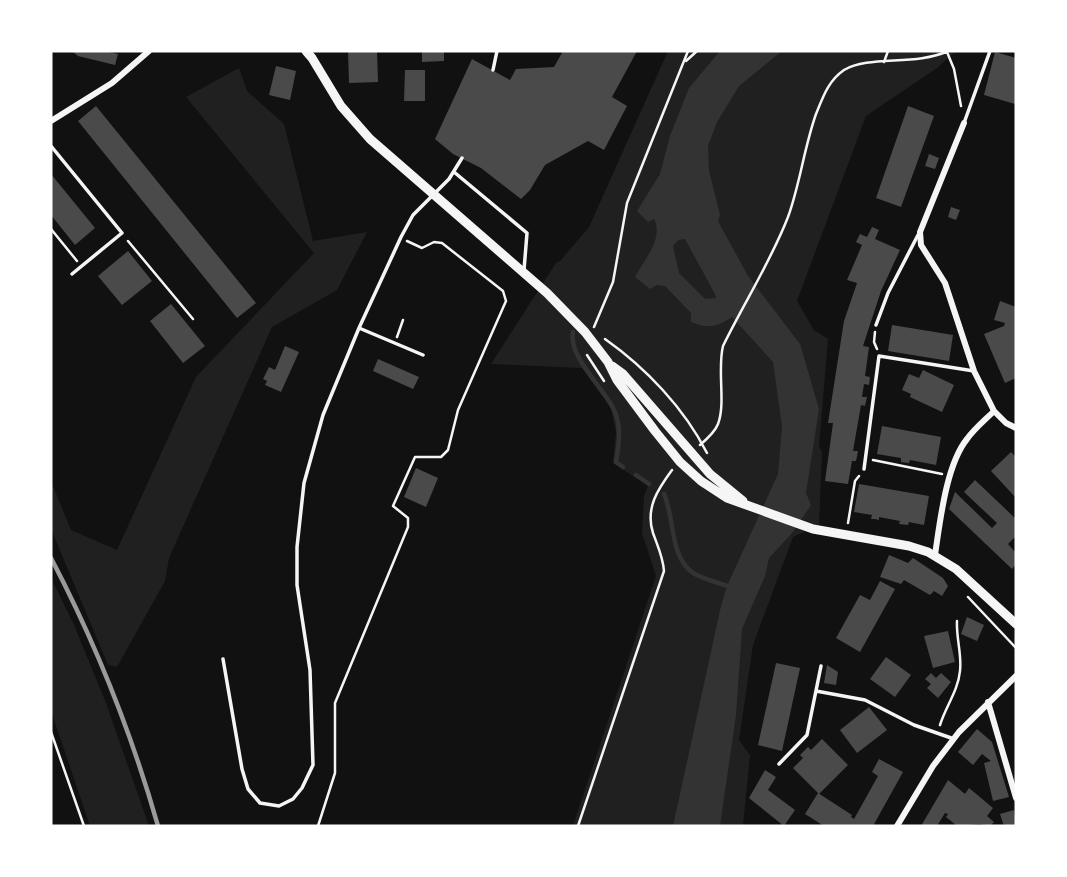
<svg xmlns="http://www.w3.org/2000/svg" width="1067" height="877" font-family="Georgia,serif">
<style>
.green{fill:#202020}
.water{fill:#333;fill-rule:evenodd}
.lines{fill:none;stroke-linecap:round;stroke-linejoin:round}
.stream{stroke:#333;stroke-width:4.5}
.building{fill:#4a4a4a}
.path{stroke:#f5f5f5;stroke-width:2.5}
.service{stroke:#f5f5f5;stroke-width:3.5}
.minor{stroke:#f5f5f5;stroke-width:6}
.secondary{stroke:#f5f5f5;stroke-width:9}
.rail{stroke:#9a9a9a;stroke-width:4.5}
</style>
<rect width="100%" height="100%" fill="#111"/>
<!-- green -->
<path class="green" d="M668,51H956L937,68L866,116L797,301L814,330L828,339L819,446L822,452L819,525L793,537L753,645L739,740L750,755L743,826H573L656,576L642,533L644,496L648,486L613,463L616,432L611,408L582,368L491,364L556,263L560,261L589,227Z
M239,68L247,91L284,124L313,241L367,232L337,290L272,327L169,558L165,581L117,667L108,665L51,529V481L71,530L117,550L196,377L314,253L186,97Z
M51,578L74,625L106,703L149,826H90L51,711Z"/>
<!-- water -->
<path class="water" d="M720,51H782L739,86L717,122L708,146L709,171L720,215L718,221L748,276L800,344L819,409L806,493L811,505L793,532L769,558L765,576L742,629L736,715L720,826H673L721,606L727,586L778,474L782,426L773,362L732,317C717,327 708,329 691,322V313L665,286L657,285L650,289L635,277C644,260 664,238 654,219L648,222L637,211L660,174L670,136L689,88ZM685,239L715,294L716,298L705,299L679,273L673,246L678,240Z"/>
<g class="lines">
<!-- stream -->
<path class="stream" d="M573,332C568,356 602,386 613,408C622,425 619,444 616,462L623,467
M636,475L649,484
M664,494C675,518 669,556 693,573C703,579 719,583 730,587"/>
</g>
<!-- building -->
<path class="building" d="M72,51H105L118,54L115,65L78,56Z
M348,51H377L378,82L349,83Z
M422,51H444V61L422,62Z
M563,51H637L612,97L627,106L604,150L588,141L545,165L530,190L521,199L481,168L453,154L435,139L472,59L510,80L516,69L554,67Z
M995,52L1016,58L1015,104L984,95Z
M276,66L296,71L290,100L269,95Z
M405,70H425V101H404Z
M96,106L256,303L237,318L78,121Z
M908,106L934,116L901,207L876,198Z
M929,154L939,158L935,169L925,166Z
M51,174L95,228L75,245L51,215Z
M951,207L960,210L956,220L948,217Z
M872,227L879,230L875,239L900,250L881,291L863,346L869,347L865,376L870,377L869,385L864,384L862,397H867L865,406L861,405L853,451H858L856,461H852L848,484L825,481L833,423H828L844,321L857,283L847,280L862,245L856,242L860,234L867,237Z
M128,251L152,281L122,305L98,276Z
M1000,301L1016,307V378L1005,383L984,334L1004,326L1005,323L994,320Z
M171,304L205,346L183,363L150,321Z
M892,325L953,335L949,361L888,351Z
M285,346L299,352L281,392L265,385L267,381L263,379L269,367L275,370Z
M378,359L419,377L413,389L373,371Z
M923,370L954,385L942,412L910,397L911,394L902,390L909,374L919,378Z
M882,426L941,437L936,465L910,460L909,463L901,462V458L877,454Z
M1011,452L1016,457V498L991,471Z
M416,468L438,478L426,507L404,497Z
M975,480L1016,519V536L1008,544L1016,553V564L1012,569L949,509L955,492L992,528L997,523L964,492Z
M859,484L929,496L924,525L909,522L908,525L899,524L900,521L879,517V520L875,519H871L872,515L854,512Z
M889,555L908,563L913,558L943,578L948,586L942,596L934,591L930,595L904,580L901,584L880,577Z
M880,581L895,589L860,652L836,638L860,595L870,600Z
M967,617L984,625L977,641L961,634Z
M948,631L955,662L933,668L924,636Z
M886,657L911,675L895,697L870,679Z
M776,663L800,668L782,751L758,745Z
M827,665L838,672L836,685L824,683Z
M931,673L936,678L941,673L951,682L938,698L927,688L931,684L925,679Z
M869,707L887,730L857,753L840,730Z
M977,729L992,742L1009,797L993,801L984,763L991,761L982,754L973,765L958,752Z
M822,739L848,765L819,794L793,768L803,758L800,755L808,747L811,750Z
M879,759L903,772L873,826H824L805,814L818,793L852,815L851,817L854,819L878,776L872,772Z
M765,770L776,777L768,790L795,810L784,826L749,798Z
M948,780L965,794L969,788L993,808L987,816L994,822L990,826L980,824L957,826L946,817L948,814L945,813L937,826H921Z
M1014,810L1016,826H1004L1000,814Z"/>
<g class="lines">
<!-- path -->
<path class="path" d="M947,52L954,69L961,106
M686,61L697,51
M884,62L888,51
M51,229L77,261
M128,241L193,319
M594,327L613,282L627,203L688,51
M875,332L874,342L877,349
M397,337L403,320
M605,339C646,368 684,408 707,453
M587,355L604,381
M700,445C707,439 715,432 718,424C726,403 717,370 723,346C744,303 771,261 788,217C800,184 804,148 816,114C823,97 828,81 844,70C869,55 916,66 948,51
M873,460L942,474
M848,523L855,481L859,476
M968,597L1016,648
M940,725C946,706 958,691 960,671C962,654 956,638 957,621
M51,732L84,826
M318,826L335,773V703L408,527V518L393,506L415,457H441L448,450L458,410L506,301L503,291L442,243L434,242L422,248L407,241
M578,826L664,571C663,557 658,547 653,533C645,508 658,489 672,470"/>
<!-- service -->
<path class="service" d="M493,70L497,51
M964,123L990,51
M51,146L122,233L72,274
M454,172L527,233L524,270
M876,325L888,293L918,235
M359,328L423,355
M864,469L879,356L974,371
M223,659L242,769L248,789L260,803L279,806L293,799L302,788L313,765L310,670L297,585V547L304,483L323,415L359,328L401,237L413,215L449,179L462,158
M816,691L865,700L914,725L954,739
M779,764L807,735L821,666"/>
<!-- minor -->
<path class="minor" d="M51,121L112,83L149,51
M994,411L1006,423L1016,428
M935,555C940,522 946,465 967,439C974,429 985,420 994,411L974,371L945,283L921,245L920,232L964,123
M988,702L1016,798
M897,826L933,766L959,732L1016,676"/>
<!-- secondary -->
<path class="secondary" d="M306,51L312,58L341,106L370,139L547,293L585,332L608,362L617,380L655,431L680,462L701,481L727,498L813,529L909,546L928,552L956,569L1016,624
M612,366L623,374L710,474L743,501"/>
<!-- rail -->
<path class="rail" d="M51,558C95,642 132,735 158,826"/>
</g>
<!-- border -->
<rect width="1067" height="877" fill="none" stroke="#ffffff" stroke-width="105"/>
</svg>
